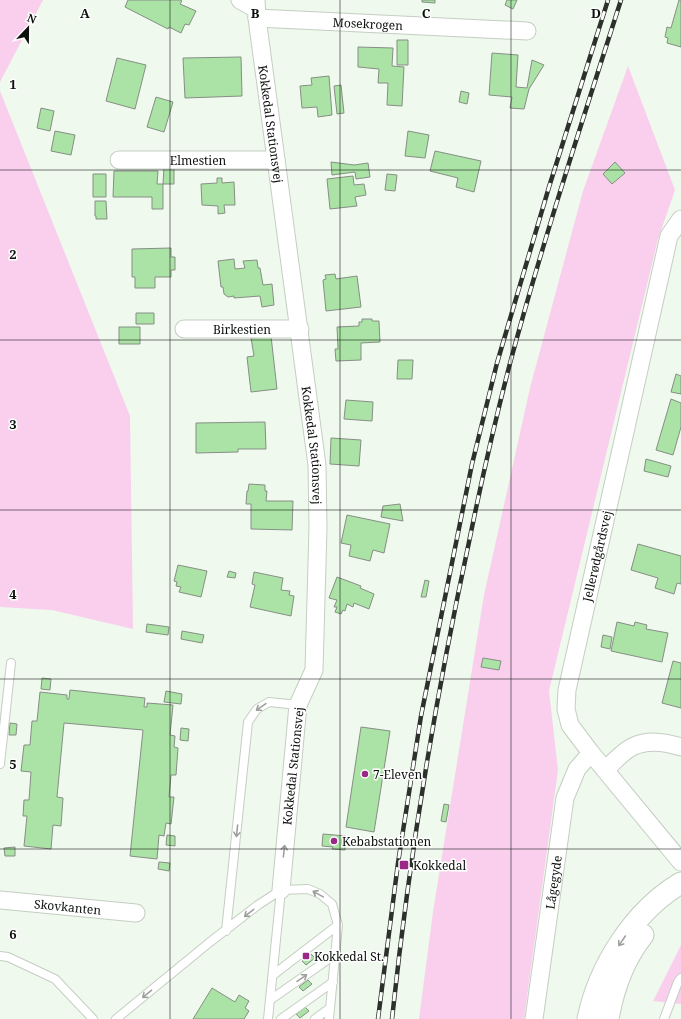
<svg xmlns="http://www.w3.org/2000/svg" width="681" height="1019" font-family="'Noto Serif',serif">
<style>
.green{fill:#f9cfed}
.building{fill:#abe2a5;stroke:#868f85}
.lines{fill:none;stroke-linecap:round;stroke-linejoin:round}
.service-casing{stroke:#c4cec2;stroke-width:10}
.minor-casing{stroke:#c4cec2;stroke-width:19}
.tertiary-casing{stroke:#c4cec2;stroke-width:23}
.service{stroke:#fff;stroke-width:8}
.minor{stroke:#fff;stroke-width:17}
.tertiary{stroke:#fff;stroke-width:21}
.rail-casing{stroke:#2c312b;stroke-width:4.5}
.rail{stroke:#fff;stroke-width:3;stroke-dasharray:9;stroke-linecap:butt}
.oneway{stroke:#9ea09e}
.grid{fill:none;stroke:#0d110d;stroke-width:1;stroke-opacity:0.55}
.poi-dot{fill:#9a2886;stroke:#fff;stroke-width:1.5}
.labels{text-anchor:middle;dominant-baseline:central;stroke-width:3;stroke-linejoin:round;paint-order:stroke}
.street-label{font-size:12px;fill:#0d110d;stroke:#fff}
.poi-label{font-size:12px;fill:#0d110d;stroke:#fff;text-anchor:start}
.grid-label{font-size:13px;text-anchor:middle;font-weight:bold;fill:#0d110d;stroke:#fff;stroke-width:3;stroke-linejoin:round;paint-order:stroke}
</style>
<rect width="100%" height="100%" fill="#eff9ed"/>
<!-- green -->
<path class="green" d="M0,0H43L0,82Z
M628,66L675,190L658,239L549,691L558,770L524,1019H419L433,912L484,595L530,388L583,191Z
M0,91L130,416L133,629L52,610L0,607Z
M681,945V1004L653,1001Z"/>
<!-- building -->
<path class="building" d="M128,0H180L182,1L180,4L196,11L189,25L185,24L181,33L169,27L168,29L125,7Z
M422,0H435V3L422,2Z
M507,0H517L513,9L505,5Z
M679,0H681V47L667,43L668,38L665,37L667,27L671,28Z
M397,40H408V65H397Z
M358,47L393,48L392,66L404,67L402,106L387,105L388,83H378L379,69L358,67Z
M492,53L518,55L516,87L527,88L532,60L544,65L529,89L524,109L510,108L512,97L489,95Z
M241,57L242,96L185,98L183,58Z
M117,58L146,65L135,109L106,101Z
M329,76L332,115L318,117L317,107L302,108L300,86L312,85L311,78Z
M341,85L344,113L337,114L334,86Z
M461,91L469,93L467,104L459,102Z
M156,97L173,102L164,132L147,127Z
M41,108L54,111L50,131L37,128Z
M55,131L75,135L71,155L51,151Z
M408,131L429,135L425,158L405,156Z
M435,151L481,161L474,192L456,187L458,178L430,171Z
M331,162L354,165L368,163L370,177L356,179L355,172L332,175Z
M615,162L625,173L612,184L603,174Z
M164,167H174V184H163Z
M114,171H158L157,184H163V209H152V197H113Z
M93,174H106V197H93Z
M387,174L397,175L395,191L385,190Z
M353,176L354,185L364,184L366,195L355,197L357,206L330,209L327,179Z
M217,178H222V183L234,182L235,205H224L225,213L218,214V206L202,205L201,184L217,183Z
M95,201H106L107,219H96V216H95Z
M171,248V257H175V270H171V277H155V288H135V277H132V249Z
M234,259L235,269L245,268L243,261L257,260L258,268H260L263,285L272,284L274,305L262,307L260,296L234,298V296L228,297L224,294L223,287H221L218,261Z
M335,274L336,279L357,276L361,307L326,311L323,280L326,279L325,275Z
M136,313H154V324H136Z
M362,319H372V321H379L380,342L361,343V360L336,361L335,349H338L337,327L359,326V322H362Z
M119,327H140V344H119Z
M271,336L277,389L251,392L247,357L254,356L251,338Z
M398,360H413L412,379H397Z
M676,374L681,376V394L671,392Z
M671,399L681,403V427L673,455L656,450Z
M346,400L373,402L372,421L344,419Z
M265,422L266,449H238V452L196,453V423Z
M331,438L361,440L359,466L330,464Z
M646,459L671,466L668,477L644,471Z
M249,484L265,485V491H267L266,501H293L292,530L251,529V504H246L247,491H248Z
M400,504L403,521L381,517L383,506Z
M347,515L390,524L384,553L373,550L370,561L349,556L351,545L341,543Z
M638,544L681,556V584L677,583L674,594L655,588L658,578L631,570Z
M178,565L207,571L201,597L179,592L181,587L176,586L177,582L174,581Z
M229,571L236,573L235,578L227,577Z
M254,572L283,578L281,590L290,591L289,595L294,596L291,616L250,607L255,585L252,584Z
M337,577L361,586L360,588L374,594L369,609L354,603L353,607L347,604L345,611L343,610L341,614L335,612L337,607H334L337,600L329,598Z
M425,580L429,581L426,597H421Z
M617,622L634,626L635,622L647,625L646,629L668,633L662,662L611,651Z
M147,624L169,627L168,635L146,632Z
M182,631L204,635L202,643L181,639Z
M603,635L612,637L610,649L601,647Z
M483,658L501,661L499,670L481,667Z
M673,661L681,663V708L662,703Z
M42,678L51,679L50,690L41,689Z
M70,690L145,698L144,707H147V703L173,705L170,735L175,736L174,747L178,748L176,775H171L169,797H174L171,824L166,823L164,836L159,835L157,859L130,856L143,730L64,723L57,797L63,798L61,826L53,825L51,849L24,846L27,816H23L24,800H29L31,772L21,771L24,745H30L32,721H37L40,692L67,695V699H69Z
M166,691L182,694L181,704L164,702Z
M10,723L17,724L16,735H9Z
M361,727L390,731L374,832L346,827Z
M181,728L189,729L188,741L180,740Z
M444,804L449,805L446,822L441,821Z
M323,834L346,836L345,850L332,849L333,847L322,846Z
M167,835L175,836V846L166,845Z
M15,847V856H5L4,848Z
M159,862L170,863L169,871L158,869Z
M311,954L315,958L306,965L302,961Z
M308,980L312,984L303,991L299,987Z
M212,988L235,1002L239,995L249,1001L245,1008L249,1011L244,1019H193Z
M305,1007L309,1011L300,1018L296,1014Z"/>
<g class="lines">
<!-- service casing -->
<g class="service-casing">
<path id="service" d="M0,764L11,663
M226,931L248,722L257,709L269,702L298,705
M0,956L8,957L55,979L93,1019
M273,975L338,925
M270,1000L336,954
M116,1019L210,942L258,905L281,890L308,889L320,894L332,904L338,925L329,1019
M268,1019L281,890
M281,1019L333,982
M315,1019L330,1008
M664,1019L678,982L681,978"/>
</g>
<!-- minor casing -->
<g class="minor-casing">
<g id="minor">
<path d="M240,0L256,9"/>
<path id="s1" d="M256,0L257,18L317,465L318,528L314,670L298,705L281,890"/>
<path id="s2" d="M257,18L527,31"/>
<path id="s3" d="M119,160H276"/>
<path d="M681,219L669,236L567,690L566,709L570,725L591,753L681,862"/>
<path id="s4" d="M184,329H300"/>
<path d="M605,770C613,763 622,752 632,747C648,739 665,742 681,747"/>
<path id="s5" d="M0,900L136,913"/>
<path id="s6" d="M534,1019L565,798L577,769L591,753"/>
</g>
</g>
<!-- tertiary casing -->
<g class="tertiary-casing">
<path id="tertiary" d="M588,1019C599,966 634,911 681,883
M608,1019C613,990 624,959 643,935"/>
</g>
<!-- service -->
<use href="#service" class="service"/>
<!-- minor -->
<use href="#minor" class="minor"/>
<!-- tertiary -->
<use href="#tertiary" class="tertiary"/>
<!-- rail casing -->
<g class="rail-casing">
<path id="rail" d="M378,1019L398,863L421,716L472,464L497,363L549,187L608,0
M392,1019C409,858 435,700 469,542C481,483 494,425 509,367C542,244 582,122 621,0"/>
</g>
<!-- rail -->
<use href="#rail" class="rail"/>
</g>
<!-- one-way arrows -->
<defs><path id="oneway-shaft" d="M-6 0H5M1.5-3L5.5 0L1.5 3" fill="none" stroke-width="1.6" stroke-linecap="round" stroke-linejoin="round"/></defs>
<g class="oneway">
<use href="#oneway-shaft" transform="translate(261 707) rotate(145)"/>
<use href="#oneway-shaft" transform="translate(237 831) rotate(96)"/>
<use href="#oneway-shaft" transform="translate(284 851) rotate(-84)"/>
<use href="#oneway-shaft" transform="translate(318 894) rotate(-151)"/>
<use href="#oneway-shaft" transform="translate(249 913) rotate(142)"/>
<use href="#oneway-shaft" transform="translate(622 941) rotate(124)"/>
<use href="#oneway-shaft" transform="translate(302 978) rotate(-35)"/>
<use href="#oneway-shaft" transform="translate(147 994) rotate(141)"/>
</g>
<!-- grid -->
<path class="grid" d="M170,0V1019M340,0V1019M511,0V1019M0,170H681M0,340H681M0,510H681M0,679H681M0,849H681"/>
<!-- markers -->
<g class="poi-dot">
<circle cx="365" cy="774" r="4"/>
<circle cx="334" cy="841" r="4"/>
<rect x="399" y="860" width="10" height="10" rx="2"/>
<rect x="302" y="952" width="8" height="8" rx="2"/>
</g>
<g class="labels">
<!-- street labels -->
<g class="street-label">
<text stroke="none"><textPath href="#s2" startOffset="111">Mosekrogen</textPath></text>
<text stroke="none"><textPath href="#s1" startOffset="125">Kokkedal Stationsvej</textPath></text>
<text stroke="none"><textPath href="#s3" startOffset="79">Elmestien</textPath></text>
<text stroke="none"><textPath href="#s4" startOffset="58">Birkestien</textPath></text>
<text stroke="none"><textPath href="#s1" startOffset="449">Kokkedal Stationsvej</textPath></text>
<text transform="translate(597 556) rotate(-77)">Jellerødgårdsvej</text>
<text transform="translate(293 766) rotate(-84)">Kokkedal Stationsvej</text>
<text stroke="none"><textPath href="#s6" startOffset="138">Lågegyde</textPath></text>
<text stroke="none"><textPath href="#s5" startOffset="68">Skovkanten</textPath></text>
</g>
<!-- poi labels -->
<g class="poi-label">
<text x="373" y="774">7-Eleven</text>
<text x="342" y="841">Kebabstationen</text>
<text x="413" y="865">Kokkedal</text>
<text x="314" y="956">Kokkedal St.</text>
</g>
</g>
<g class="grid-label">
<text x="85" y="18">A</text>
<text x="255" y="18">B</text>
<text x="426" y="18">C</text>
<text x="596" y="18">D</text>
<text x="13" y="89">1</text>
<text x="13" y="259">2</text>
<text x="13" y="429">3</text>
<text x="13" y="599">4</text>
<text x="13" y="769">5</text>
<text x="13" y="939">6</text>
</g>
<!-- north arrow -->
<g transform="translate(28 28) rotate(22)" stroke="#ffffff" stroke-width="3" paint-order="stroke">
<path d="M0-3L7 15L0 10L-7 15Z" fill="#0d110d"/>
<text y="-6" font-size="11" font-weight="bold" text-anchor="middle" fill="#0d110d">N</text>
</g>
</svg>
